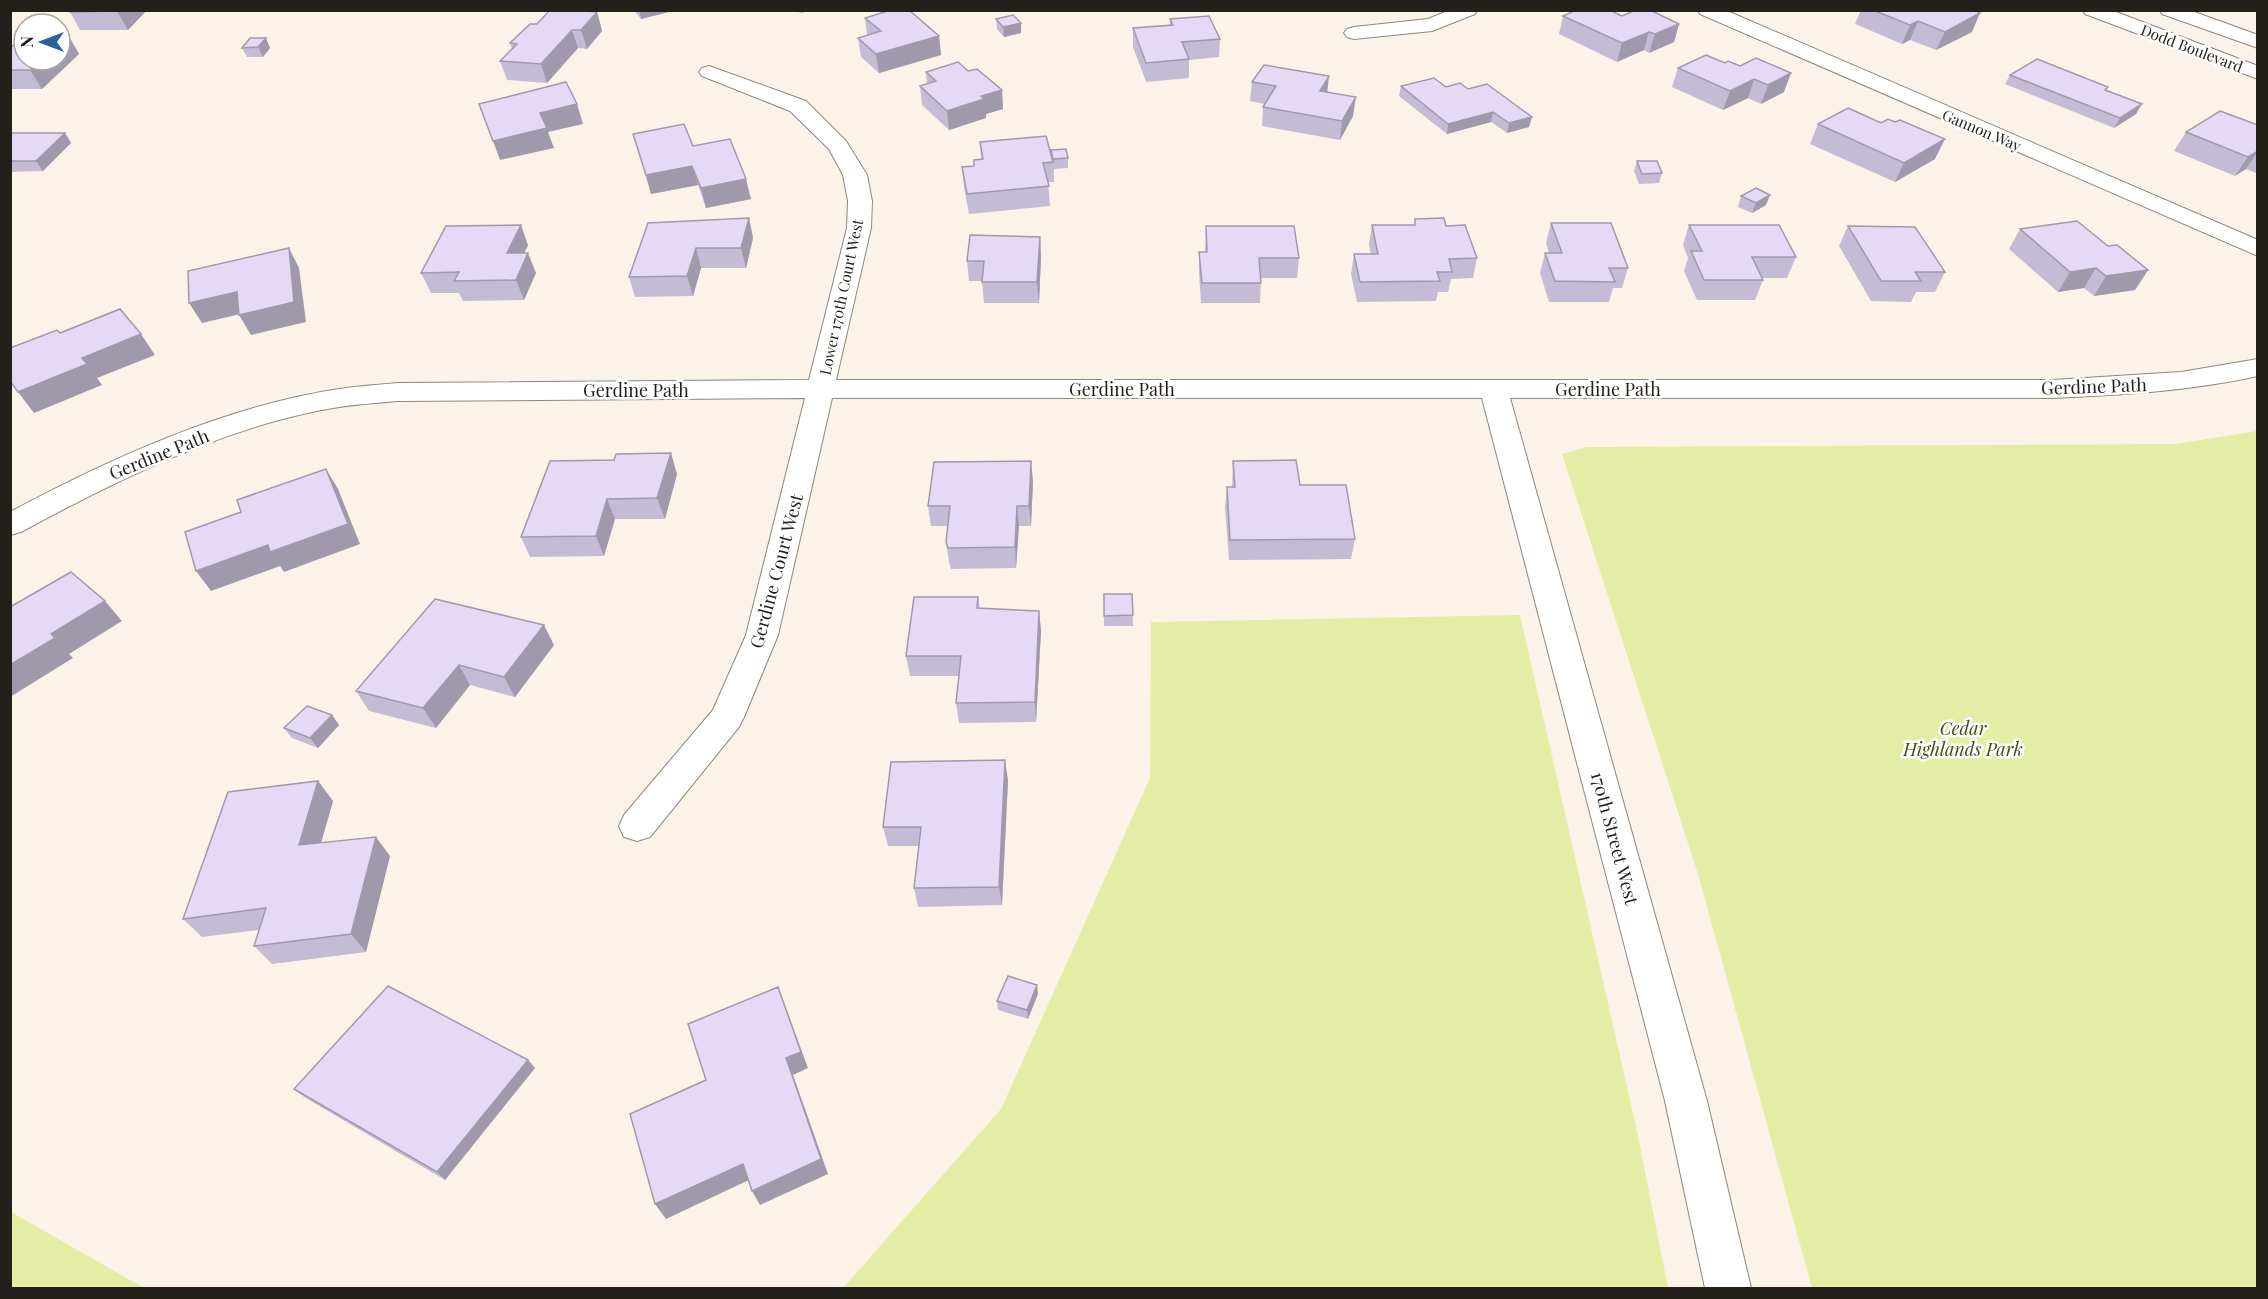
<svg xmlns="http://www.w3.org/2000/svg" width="2268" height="1299" font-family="'Playfair Display',serif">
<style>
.green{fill:#e4eda5}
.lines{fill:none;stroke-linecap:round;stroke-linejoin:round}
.street-casing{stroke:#8d867c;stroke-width:2}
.secondary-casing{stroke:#8d867c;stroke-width:2}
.street{fill:#fff;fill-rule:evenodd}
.secondary{fill:#fff;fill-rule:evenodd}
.wall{fill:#c4bbd4}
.shaded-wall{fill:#a099ac}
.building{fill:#e4daf6;stroke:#a099ac;stroke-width:1.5}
.labels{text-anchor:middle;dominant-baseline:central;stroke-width:5;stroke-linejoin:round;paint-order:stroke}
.far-street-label{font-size:15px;fill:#23201c;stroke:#fff}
.street-label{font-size:18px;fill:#23201c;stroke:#fff}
.park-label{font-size:18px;font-style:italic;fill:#464b12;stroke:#fff}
</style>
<rect width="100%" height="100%" fill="#fcf3e8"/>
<!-- green -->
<path class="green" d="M2257,431V1288H1812L1698,874L1562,454L1587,447L2176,444Z
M1520,615L1637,1131L1668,1288H843L1001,1109L1150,778L1151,622Z
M10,1212H11L144,1288H11Z"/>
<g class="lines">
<!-- street casing -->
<g class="street-casing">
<path id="street" d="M1450,10H1477L1475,14L1432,31L1354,39L1347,37L1344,33L1347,29L1354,27L1428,19Z
M1698,10H1725L2258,240V256L1700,14Z
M709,66L806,101L846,141L867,175L872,201L871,228L836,380H2052L2181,372L2258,359V376C2190,391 2121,395 2052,398H1510L1707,1101L1751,1288H1705L1665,1101L1482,398H832L778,635L744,717L739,727L650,837L637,841L624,837L619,826L624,815L713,710L746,635L805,398L398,401C378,403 358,404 339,407C230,424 117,480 21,532L10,535V512C111,458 226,406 339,389C358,386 378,385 398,383L809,380L847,228L848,201L843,175L829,149L790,111L702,76L699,72L702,68Z"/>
</g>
<!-- secondary casing -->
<g class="secondary-casing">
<path id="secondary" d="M2083,10H2111L2258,66V79L2085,14Z
M2160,10H2189L2258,35V48L2162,14Z"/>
</g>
<!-- street -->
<use href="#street" class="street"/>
<!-- secondary -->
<use href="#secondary" class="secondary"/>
</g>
<!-- wall -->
<path class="wall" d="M147,10L128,30H80L70,12Z
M634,10H677L641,19Z
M786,10H805L803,13Z
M1861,10H1973L1972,32L1936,50L1910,40L1902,44L1855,24Z
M597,12L602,31L587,49L578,48L547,83L507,80L500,61L512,49L510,43L537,24Z
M1563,16H1622L1679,24L1674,42L1649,53L1644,50L1617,62L1559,34Z
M865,18L939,36L941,55L879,73L861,57L858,38L867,35Z
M996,19L1021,33L1004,37L997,29Z
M1170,19L1220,39L1219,57L1189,60V78L1146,82L1133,47V28L1170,25Z
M68,35L79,54L42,89H10V48Z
M242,48H270L263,57H247Z
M1725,63L1784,92L1761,104L1748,98L1723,110L1672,87L1678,68Z
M968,71L1002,90L1003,109L986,114V118L949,130L922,105L920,86L927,84L926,72Z
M2010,75L2108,87L2106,90L2136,114L2114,128L2005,84Z
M1252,82L1327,92L1353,116L1340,140L1262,126L1263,107L1265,104L1250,101Z
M1401,86L1446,87L1529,127L1507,133L1491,122L1447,134L1399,96Z
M1895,122L1935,159L1895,182L1810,144L1818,124Z
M2258,125V174L2246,169L2235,176L2174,151L2186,132Z
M10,133H65L71,143L43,171L10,172Z
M633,134L693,146L751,199L706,208L698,185L651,194Z
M980,142L1051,154L1068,158V168L1054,169V182H1048L1050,206L969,214L964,187L962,167L974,166L981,159Z
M1637,161L1662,173L1659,183L1639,184L1634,171Z
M1741,196L1766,205L1752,213L1738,207Z
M749,218L753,238L746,268H701L693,296L635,297L629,277Z
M1415,219L1446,226L1477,258L1473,278L1451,279L1448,292H1438L1436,301L1357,302L1351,274L1354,254H1371L1369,245L1372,225H1414Z
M1551,223L1628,268L1622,288H1613L1609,302H1549L1540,273L1545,253H1549L1546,243Z
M1689,225L1796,257L1787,278H1762L1763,280L1755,300H1697L1684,271L1688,258L1683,245Z
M1206,226L1299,258L1297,278H1261L1260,303H1201L1199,272V252H1205Z
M1848,226L1945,272L1935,292H1916L1911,302L1871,301L1839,246Z
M2020,229L2108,246L2148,270L2135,290L2094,296L2084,288L2058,292L2009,249Z
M1040,237L1041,257L1039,303H984L982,281H969L967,261Z
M528,245L524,253L536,273L524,300L463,301L459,293H431L421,273Z
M550,461L677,474L665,519H615L604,556L530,557L521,537Z
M1233,461L1300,485L1355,539L1351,559L1229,560L1225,507L1227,487H1232Z
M1033,481L1031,526H1019L1016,568L951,569L949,562L946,542L948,526H931L928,506Z
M1132,594L1133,626H1104V616Z
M978,597L980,609L1039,611L1041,631L1036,722L959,723L956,703L959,676H910L906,656Z
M435,599L554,645L515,697L470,685L436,728L369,711L356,691Z
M332,715L339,725L318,748L292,738L284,728Z
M1008,780L1002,905L918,907L914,888L919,846H888L883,827Z
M318,781L333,801L321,843L390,856L366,952L272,964L254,946L259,930L202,937L183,919Z
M1038,994L1028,1019L998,1010L997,1001Z
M528,1060L535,1068L445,1180L304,1097L294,1089Z"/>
<!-- shaded-wall -->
<path class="shaded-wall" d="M118,10H147L128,30L117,11Z
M639,10H677L641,19Z
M597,12L602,31L587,49L581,30Z
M1980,13L1972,32L1936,50L1945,32Z
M1918,21L1910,40L1902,44L1910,25Z
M1021,23V33L1004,37L1003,27Z
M1679,24L1674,42L1649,53L1655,34Z
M572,30L578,48L547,83L541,64Z
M1649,32L1644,50L1617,62L1622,43Z
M68,35L79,54L42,89L30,70L40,60H60V42Z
M939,36L941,55L879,73L876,54Z
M266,38L270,48L263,57L258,47Z
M1791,73L1784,92L1761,104L1768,85Z
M1329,76L1327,95L1320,91Z
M1754,79L1748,98L1723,110L1730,91Z
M1002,90L1003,109L986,114V118L949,130L947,111L981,96Z
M1356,97L1353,116L1340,140L1342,121Z
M577,104L583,124L548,132L554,148L500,160L493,141L540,113Z
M2142,104L2136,114L2114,128L2120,118Z
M1493,112L1491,122L1447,134L1448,124Z
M1532,117L1529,127L1507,133L1509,123Z
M65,133L71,143L43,171L36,161Z
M1945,139L1935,159L1895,182L1904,163Z
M2258,151L2246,169L2235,176L2248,157Z
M692,166L698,185L651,194L646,175Z
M746,179L751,199L706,208L701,188Z
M1770,195L1766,205L1752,213L1756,203Z
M749,218L753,238L746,268L741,248Z
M521,225L528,245L515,274L507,253Z
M1040,237L1041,257L1039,303L1037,282Z
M289,248L299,268L306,322L251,335L239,315Z
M696,248L701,268L693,296L687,276Z
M528,253L536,273L524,300L516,280Z
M2096,268L2084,288L2058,292L2070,272Z
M2148,270L2135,290L2094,296L2106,276Z
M237,292L249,312L202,323L189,303Z
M141,334L155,355L97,378L102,385L34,413L18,392L82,358Z
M671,453L677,474L665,519L657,498Z
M1031,461L1033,481L1031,526L1029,506Z
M326,469L338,489L360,544L284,572L280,566L211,591L196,571Z
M607,499L615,519L604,556L596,536Z
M1017,506L1019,526L1016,568L1015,547Z
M105,601L122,621L69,654L73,658L10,697V665L51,634Z
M1039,611L1041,631L1036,722L1035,702Z
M544,625L554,645L515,697L504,677Z
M459,665L470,685L436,728L423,708Z
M332,715L339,725L318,748L310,738Z
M1005,760L1008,780L1002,905L999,887Z
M318,781L333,801L315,864L299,845Z
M376,837L390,856L366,952L351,934Z
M1037,985L1038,994L1028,1019L1027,1010Z
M778,987L808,1068L793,1075L828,1174L760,1205L752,1191L786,1058Z
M528,1060L535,1068L445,1180L437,1172Z
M743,1164L751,1179L666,1219L655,1204Z"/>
<!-- building -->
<path class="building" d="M71,10H118L117,11L70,12Z
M550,10H572L597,12L581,30H572L541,64L500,61L517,44L510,43L530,24H537Z
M891,10H909L939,36L876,54L858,38L881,31L865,18Z
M1576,10H1609L1622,16L1636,10H1650L1679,24L1655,34L1649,32L1622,43L1563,16Z
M1873,10H1973L1980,13L1945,32L1918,21L1910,25Z
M1013,15L1021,23L1003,27L996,19Z
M1209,16L1220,39L1182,42L1189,59L1146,63L1133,28L1173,25L1170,19Z
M60,35H68L60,42Z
M24,37V60H40L30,70H10V48Z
M250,38H266L258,47L242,48Z
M1706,55L1725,63L1728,61L1740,66L1756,58L1791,73L1768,85L1754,79L1730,91L1678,68Z
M2037,59L2108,87L2105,90L2142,104L2120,118L2010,75Z
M958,62L968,71L977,69L1002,90L981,96L984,99L947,111L920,86L936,81L926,72Z
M1264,65L1329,76L1320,91L1356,97L1342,121L1263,107L1276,86L1252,82Z
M1434,78L1446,87L1460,83L1468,89L1487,84L1532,117L1509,123L1493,112L1448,124L1401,86Z
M566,82L577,104L540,113L547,128L493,141L479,104Z
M1848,108L1881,123L1888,119L1895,122L1900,120L1945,139L1904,163L1818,124Z
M2220,111L2258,125V151L2248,157L2186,132Z
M684,124L693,146L730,139L746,179L701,188L692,166L646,175L633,134Z
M10,133H65L36,161H10Z
M1046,136L1053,162L1043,163L1049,186L967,194L962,167L974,166V160L983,159L980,142Z
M1066,149L1068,158L1053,159L1051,150Z
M1637,161H1657L1662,173L1642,174Z
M1756,188L1770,195L1756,203L1741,196Z
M749,218L741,248H696L687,276L629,277L648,223Z
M1444,218L1446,226L1465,225L1477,258L1449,259L1452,272H1437L1440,281L1360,282L1354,254H1378L1372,225H1415V219Z
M2077,221L2108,246L2117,245L2148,270L2106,276L2096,268L2070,272L2020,229Z
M1551,223H1611L1628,268H1609L1615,282L1555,281L1545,253H1562Z
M521,225L507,253H528L516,280L454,281L459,272L421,273L446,226Z
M1689,225H1779L1796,257H1752L1763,280H1704L1691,251H1702Z
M1206,226H1294L1299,258H1259L1261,283H1202L1199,252H1207Z
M1848,226L1915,227L1945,272H1915L1921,281H1881Z
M970,235L1040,237L1037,282H982L984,261H967Z
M289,248L294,302L239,315L237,292L189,303L188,271Z
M120,309L141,334L82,358L87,364L18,392L10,381V348L57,330L60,333Z
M671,453L657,498L607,499L596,536L521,537L550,461L614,460L616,454Z
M1296,460L1300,485H1346L1355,539L1230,540L1227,487H1235L1233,461Z
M1031,461L1029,506H1017L1015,547L948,548L946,542L950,506H928L934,462Z
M326,469L348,524L270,552L268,545L196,571L185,532L241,512L237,500Z
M71,572L105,601L51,634L55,638L10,665V607Z
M1104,594H1132L1133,615L1104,616Z
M914,597H978L977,608L1039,611L1035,702L956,703L961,656H906Z
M435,599L544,625L504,677L459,665L423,708L356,691Z
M307,706L332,715L310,738L284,728Z
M1005,760L999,887L914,888L921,827H883L891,762Z
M318,781L299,845L376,837L351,934L254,946L266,908L183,919L228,792Z
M1008,976L1037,985L1027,1010L997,1001Z
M388,986L528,1060L437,1172L294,1089Z
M778,987L801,1052L786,1058L821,1159L752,1191L743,1164L655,1204L630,1114L706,1080L688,1024Z"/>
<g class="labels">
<!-- far-street labels -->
<g class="far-street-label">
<text transform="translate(2192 48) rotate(21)">Dodd Boulevard</text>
<text transform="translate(1982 130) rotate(23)">Gannon Way</text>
<text transform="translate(841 297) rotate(-78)">Lower 170th Court West</text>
</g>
<!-- street labels -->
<g class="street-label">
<text transform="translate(2094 386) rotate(-2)">Gerdine Path</text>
<text x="1122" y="389">Gerdine Path</text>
<text x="1608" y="389">Gerdine Path</text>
<text x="636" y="390">Gerdine Path</text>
<text transform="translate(159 454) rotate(-22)">Gerdine Path</text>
<text transform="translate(776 571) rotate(-75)">Gerdine Court West</text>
<text transform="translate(1615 838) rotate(75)">170th Street West</text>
</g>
<!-- park labels -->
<g class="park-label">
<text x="1963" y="728">Cedar<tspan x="1963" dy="21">Highlands Park</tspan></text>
</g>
</g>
<!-- border -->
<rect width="2268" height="1299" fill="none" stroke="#23201c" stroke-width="24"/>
<!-- north arrow -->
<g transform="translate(42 42) rotate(270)"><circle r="28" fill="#ffffff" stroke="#a7a6a4" stroke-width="1.5"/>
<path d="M0-4.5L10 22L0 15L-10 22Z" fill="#27639a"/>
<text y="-9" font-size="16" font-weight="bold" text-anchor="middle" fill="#23201c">N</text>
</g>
</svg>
